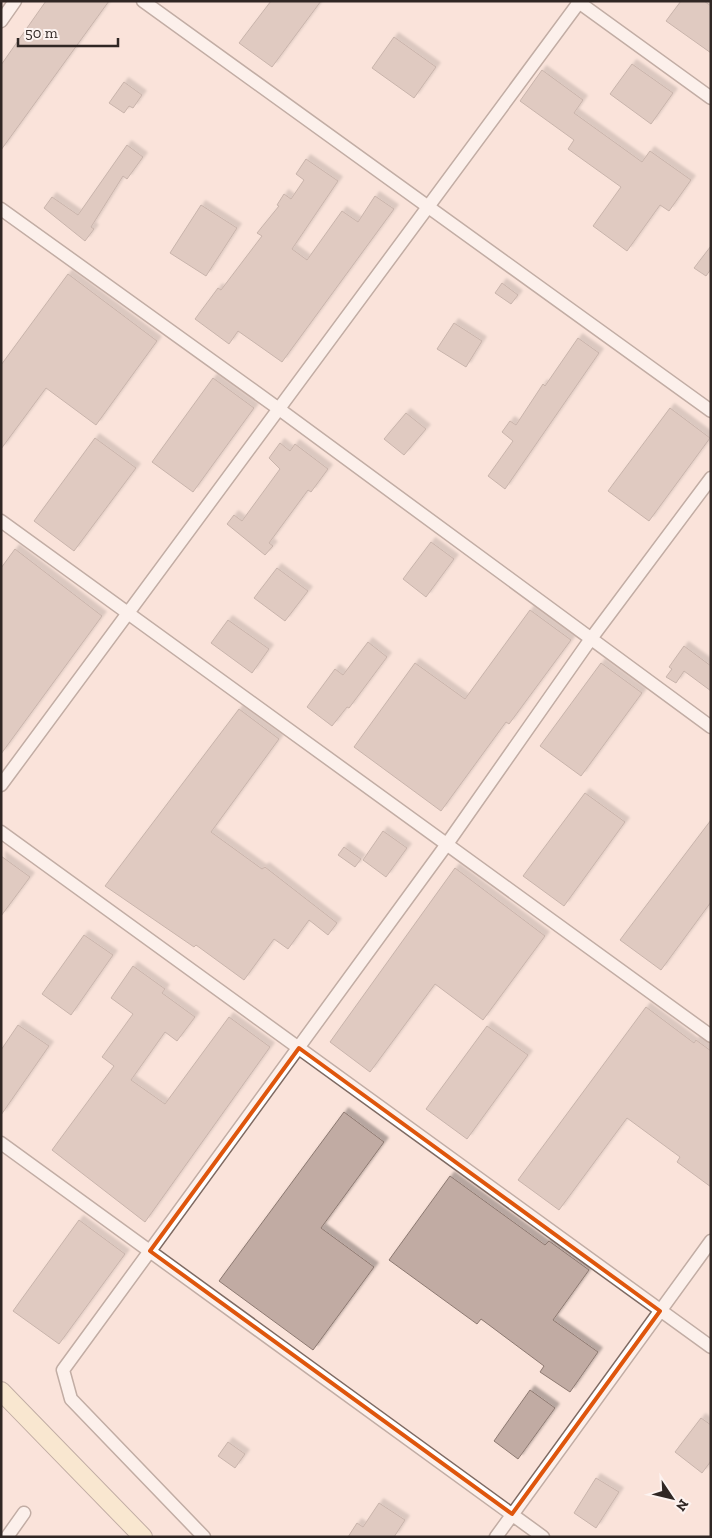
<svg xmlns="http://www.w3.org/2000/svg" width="712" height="1538" font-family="'Zilla Slab',serif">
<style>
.building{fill:#c1aba3;stroke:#8e7a72;filter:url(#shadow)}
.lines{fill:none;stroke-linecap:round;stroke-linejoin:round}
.street-casing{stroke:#7e6a62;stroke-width:15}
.secondary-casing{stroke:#7e6a62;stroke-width:20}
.street{stroke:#fff;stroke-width:12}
.secondary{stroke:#f9ecc3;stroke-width:18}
.marked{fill:none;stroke:#df560d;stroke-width:4;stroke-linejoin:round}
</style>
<defs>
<filter id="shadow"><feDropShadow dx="4.5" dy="-4.5" stdDeviation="1" flood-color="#0004"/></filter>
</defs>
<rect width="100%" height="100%" fill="#fae3da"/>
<!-- building -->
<path class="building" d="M46,1H109L1,150V65Z
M271,1H321L272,67L239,43Z
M681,1H704L711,6V53L666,21Z
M394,37L436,67L414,98L372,68Z
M632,64L673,93L651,124L610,94Z
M542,70L583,100L574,113L642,162L650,151L691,180L669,211L660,205L627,251L593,226L621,187L568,149L574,140L520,101Z
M124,82L142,95L133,108L129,106L124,113L109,103Z
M127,145L143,157L127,179L123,176L91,227L94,229L85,241L44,208L52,197L78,215Z
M306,159L338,181L292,249L307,260L342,211L358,222L375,196L394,209L282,362L238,331L229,344L195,319L218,288L221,290L262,236L257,233L279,206L277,205L284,194L291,199L304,180L296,174Z
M201,205L237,228L206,276L170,253Z
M711,246V269L706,276L694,268Z
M68,274L157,341L96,425L46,388L1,449V365Z
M502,283L518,295L511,304L495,293Z
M454,323L482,341L466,367L437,349Z
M578,338L599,353L505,489L488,476L513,441L502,432L510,421L516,425L543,384L545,386Z
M213,378L254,408L193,492L152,462Z
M670,408L710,438L649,521L608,491Z
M406,413L426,429L404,455L384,439Z
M95,438L136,468L74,551L34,521Z
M280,443L290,451L295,444L328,469L311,492L308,490L269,543L273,546L265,555L227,524L234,515L242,521L280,469L269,458Z
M431,542L454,559L426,597L403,579Z
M15,549L102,616L1,754V568Z
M277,568L308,591L285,621L254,598Z
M530,610L571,640L509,724L506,722L441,811L354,747L415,663L465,699Z
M228,620L269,649L252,673L211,643Z
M368,642L387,657L349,708L347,707L332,726L307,707L335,669L343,675Z
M684,646L711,666V691L684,671L676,683L666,677L672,669L669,667Z
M601,663L642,693L581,776L540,746Z
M239,709L279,739L211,832L262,869L265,867L337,923L328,935L309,920L288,949L274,939L244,980L196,945L194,947L105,886Z
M585,793L625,822L564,906L523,876Z
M711,820V902L661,970L620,940Z
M383,831L407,848L386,877L363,860Z
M344,847L361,859L355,867L338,855Z
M1,856L30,877L1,916Z
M455,868L545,936L483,1020L435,984L370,1072L330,1042Z
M84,935L113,955L71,1015L42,994Z
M133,966L165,989L162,993L195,1017L177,1041L165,1032L131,1080L165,1104L229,1017L270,1047L145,1222L52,1150L114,1066L102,1057L133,1014L111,998Z
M646,1007L694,1043L696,1040L711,1051V1187L677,1162L680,1157L627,1118L559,1210L518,1180Z
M18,1025L49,1046L1,1115V1050Z
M487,1026L528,1055L467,1139L426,1109Z
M344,1112L384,1142L321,1228L374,1267L313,1350L219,1281Z
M450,1176L545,1245L549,1241L589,1270L553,1320L598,1352L570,1392L540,1372L544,1366L481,1319L477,1324L389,1260Z
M79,1220L125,1254L59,1344L13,1311Z
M530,1390L555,1408L518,1459L494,1441Z
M701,1418L711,1425V1461L702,1473L675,1452Z
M228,1442L245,1454L235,1468L218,1456Z
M596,1478L619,1492L596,1528L574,1513Z
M379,1503L405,1520L394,1537H348L357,1523L363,1527Z"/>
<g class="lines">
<!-- street casing -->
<g class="street-casing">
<path id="street" d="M143,1L711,411
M577,1L711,98
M1,21L15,1
M1,209L279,409L711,727
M1,521L711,1036
M1,785L580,1
M1,832L711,1347
M1,1143L543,1537
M7,1537L24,1513
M204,1537L71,1399L63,1370L447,844L590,640L711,478
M496,1537L711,1241"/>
</g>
<!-- secondary casing -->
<g class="secondary-casing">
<path id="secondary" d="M1,1391L143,1537"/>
</g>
<!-- street -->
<use href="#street" class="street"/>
<!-- secondary -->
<use href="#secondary" class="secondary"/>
</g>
<!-- marked area -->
<path d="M0 0H712V1538H0ZM299,1048L660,1311L512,1514L150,1251Z" fill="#fae3da" fill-opacity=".55" fill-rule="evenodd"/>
<path class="marked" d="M299,1048L660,1311L512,1514L150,1251Z"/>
<!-- border -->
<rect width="712" height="1538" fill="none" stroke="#302724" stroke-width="5"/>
<!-- north arrow -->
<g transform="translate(672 1498) rotate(125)" stroke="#fdf3f0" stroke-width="4" paint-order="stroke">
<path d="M0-4L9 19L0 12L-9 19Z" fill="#302724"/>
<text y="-8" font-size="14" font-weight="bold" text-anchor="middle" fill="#302724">N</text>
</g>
<!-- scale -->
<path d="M18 38v8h100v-8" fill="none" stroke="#302724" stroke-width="2.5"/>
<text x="25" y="38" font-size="15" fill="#302724" stroke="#fdf3f0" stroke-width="4" paint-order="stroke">50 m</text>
</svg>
